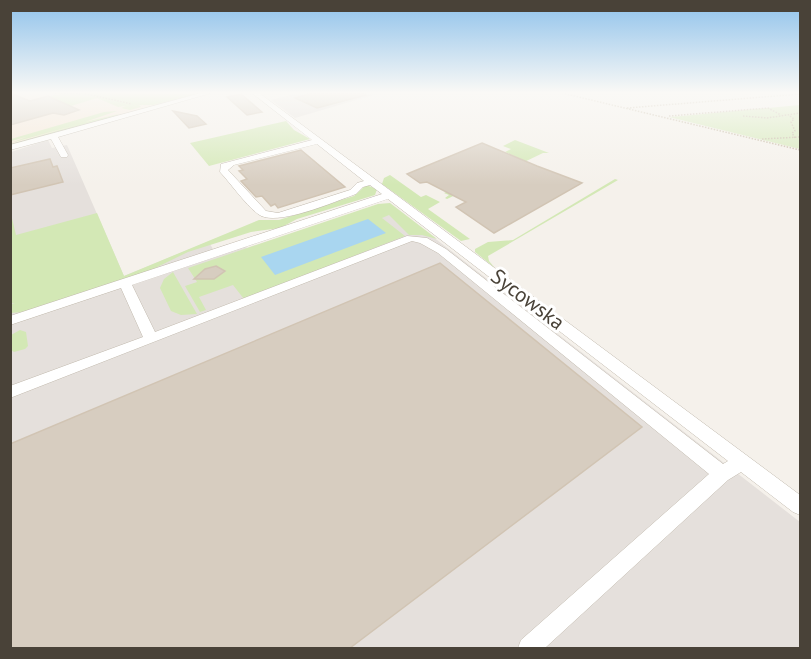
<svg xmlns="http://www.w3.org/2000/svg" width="811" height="659" font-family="'PT Sans',sans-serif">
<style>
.commercial{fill:#f6e7d7}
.industrial{fill:#e5e0dc}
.green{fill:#d3e8b5}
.water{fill:#a9d6f0}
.building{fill:#d7cdc0;stroke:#d1c4b3;stroke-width:1.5}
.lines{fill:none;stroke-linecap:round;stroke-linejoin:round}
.minor-casing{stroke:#c1b9ad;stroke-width:1}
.path{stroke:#c2b49e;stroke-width:1.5;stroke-dasharray:1.5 1.5;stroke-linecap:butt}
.minor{fill:#fff;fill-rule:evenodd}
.labels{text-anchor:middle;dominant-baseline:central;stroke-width:6;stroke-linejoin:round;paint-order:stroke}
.street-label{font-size:21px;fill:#494238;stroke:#fff}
</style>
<rect width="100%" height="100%" fill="#f5f1eb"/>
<!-- commercial -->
<path class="commercial" d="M11,93H208L11,148Z"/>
<!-- industrial -->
<path class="industrial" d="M298,93H380L295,118L271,100Z
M48,140L52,148L67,145L124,276L234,231L237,236L210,244L213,249L228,244L232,251L245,246L247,248L365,209L401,212L800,522V648H11V152Z"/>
<!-- green -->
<path class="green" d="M58,93L195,94L203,93L153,105H139L141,107L130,110L121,108L126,106L118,107L97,98L71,106L48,96L60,95Z
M800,105V149L669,117L682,116Z
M117,111L85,122L119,114L114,117L11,146V144L83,123L11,143L26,137L11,141V139L104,112Z
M286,121L294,130L310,139L209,166L190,143Z
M515,140L549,153H543L447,199L445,198L449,195L444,193L518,158L505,152L511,149L503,146Z
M390,175L421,197L426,195L440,202L428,209L470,239L479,237L461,241L382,184L384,178Z
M615,179L618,180L488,256L489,261L495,268L475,252V249L488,242L513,240Z
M366,185L377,189L375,195L297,219L280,228L251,232L188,252L147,272L24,312L10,313L11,304L15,303H11L10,210L16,235L97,213L124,276L259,220H279L354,196Z
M390,203L437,239L422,235H409L389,215L382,218L405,236L244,299L233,285L199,297L206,310L200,312L185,286L197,282L188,268L378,204Z
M173,272L197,314L181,315L171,311L160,288L164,279Z
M20,330L26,332L28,346L25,349L14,352L11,350V335Z"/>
<!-- water -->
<path class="water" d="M368,219L386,233L275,275L261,257Z"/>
<!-- building -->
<path class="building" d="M10,93L30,101L48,96L79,110L64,115L53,113L10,125Z
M312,93H365L366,95L317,108L295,98Z
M241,94L262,112L247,115L227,97Z
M173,111L197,116L206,124L189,128Z
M482,143L537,166L582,183L494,233L456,207L466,202L427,182L420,183L407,174Z
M301,150L345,187L278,208L275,204L271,206L262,196L256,197L241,181L247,179L239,171L243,170L239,166Z
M50,159L53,167L57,166L63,182L10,195V168Z
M440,263L642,427L350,648H10V444Z
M216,266L225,271L214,279H194L205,269Z"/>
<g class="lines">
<!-- minor casing -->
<g class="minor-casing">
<path id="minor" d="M201,93H211L58,137L68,155L67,157H61L51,139L10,150V145Z
M252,93H259L800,495V515L793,512L741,472L728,480L545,648H518L521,640L709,474L438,253L420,243L412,241L10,398V386L143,337L121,288L10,325V316L382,194L370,185L363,187L356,194C336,201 275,228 258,214C244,203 232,185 220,172L221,164L312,140ZM317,144L364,181L357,183L350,190L278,213L266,211L228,170L234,165ZM388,199L728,461L723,464L446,249L427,238L407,236L155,332L132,285Z"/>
</g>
<!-- path -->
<path class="path" d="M55,93L87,94L132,104
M562,93L800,150
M627,108L800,94
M669,116L768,108L781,115
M743,116L767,118L800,113
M790,116L794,119L791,122L795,131L792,133L795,138
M762,139L800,137"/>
<!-- minor -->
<use href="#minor" class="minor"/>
</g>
<!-- sky -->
<linearGradient id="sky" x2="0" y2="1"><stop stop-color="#8fc2eb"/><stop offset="0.5" stop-color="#faf9f6"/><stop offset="1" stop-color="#faf9f6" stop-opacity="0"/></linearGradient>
<rect width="811" height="185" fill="url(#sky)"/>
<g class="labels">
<!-- street labels -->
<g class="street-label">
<text transform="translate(528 299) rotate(37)">Sycowska</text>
</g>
</g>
<!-- border -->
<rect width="811" height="659" fill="none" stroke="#494238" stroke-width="24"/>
</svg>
